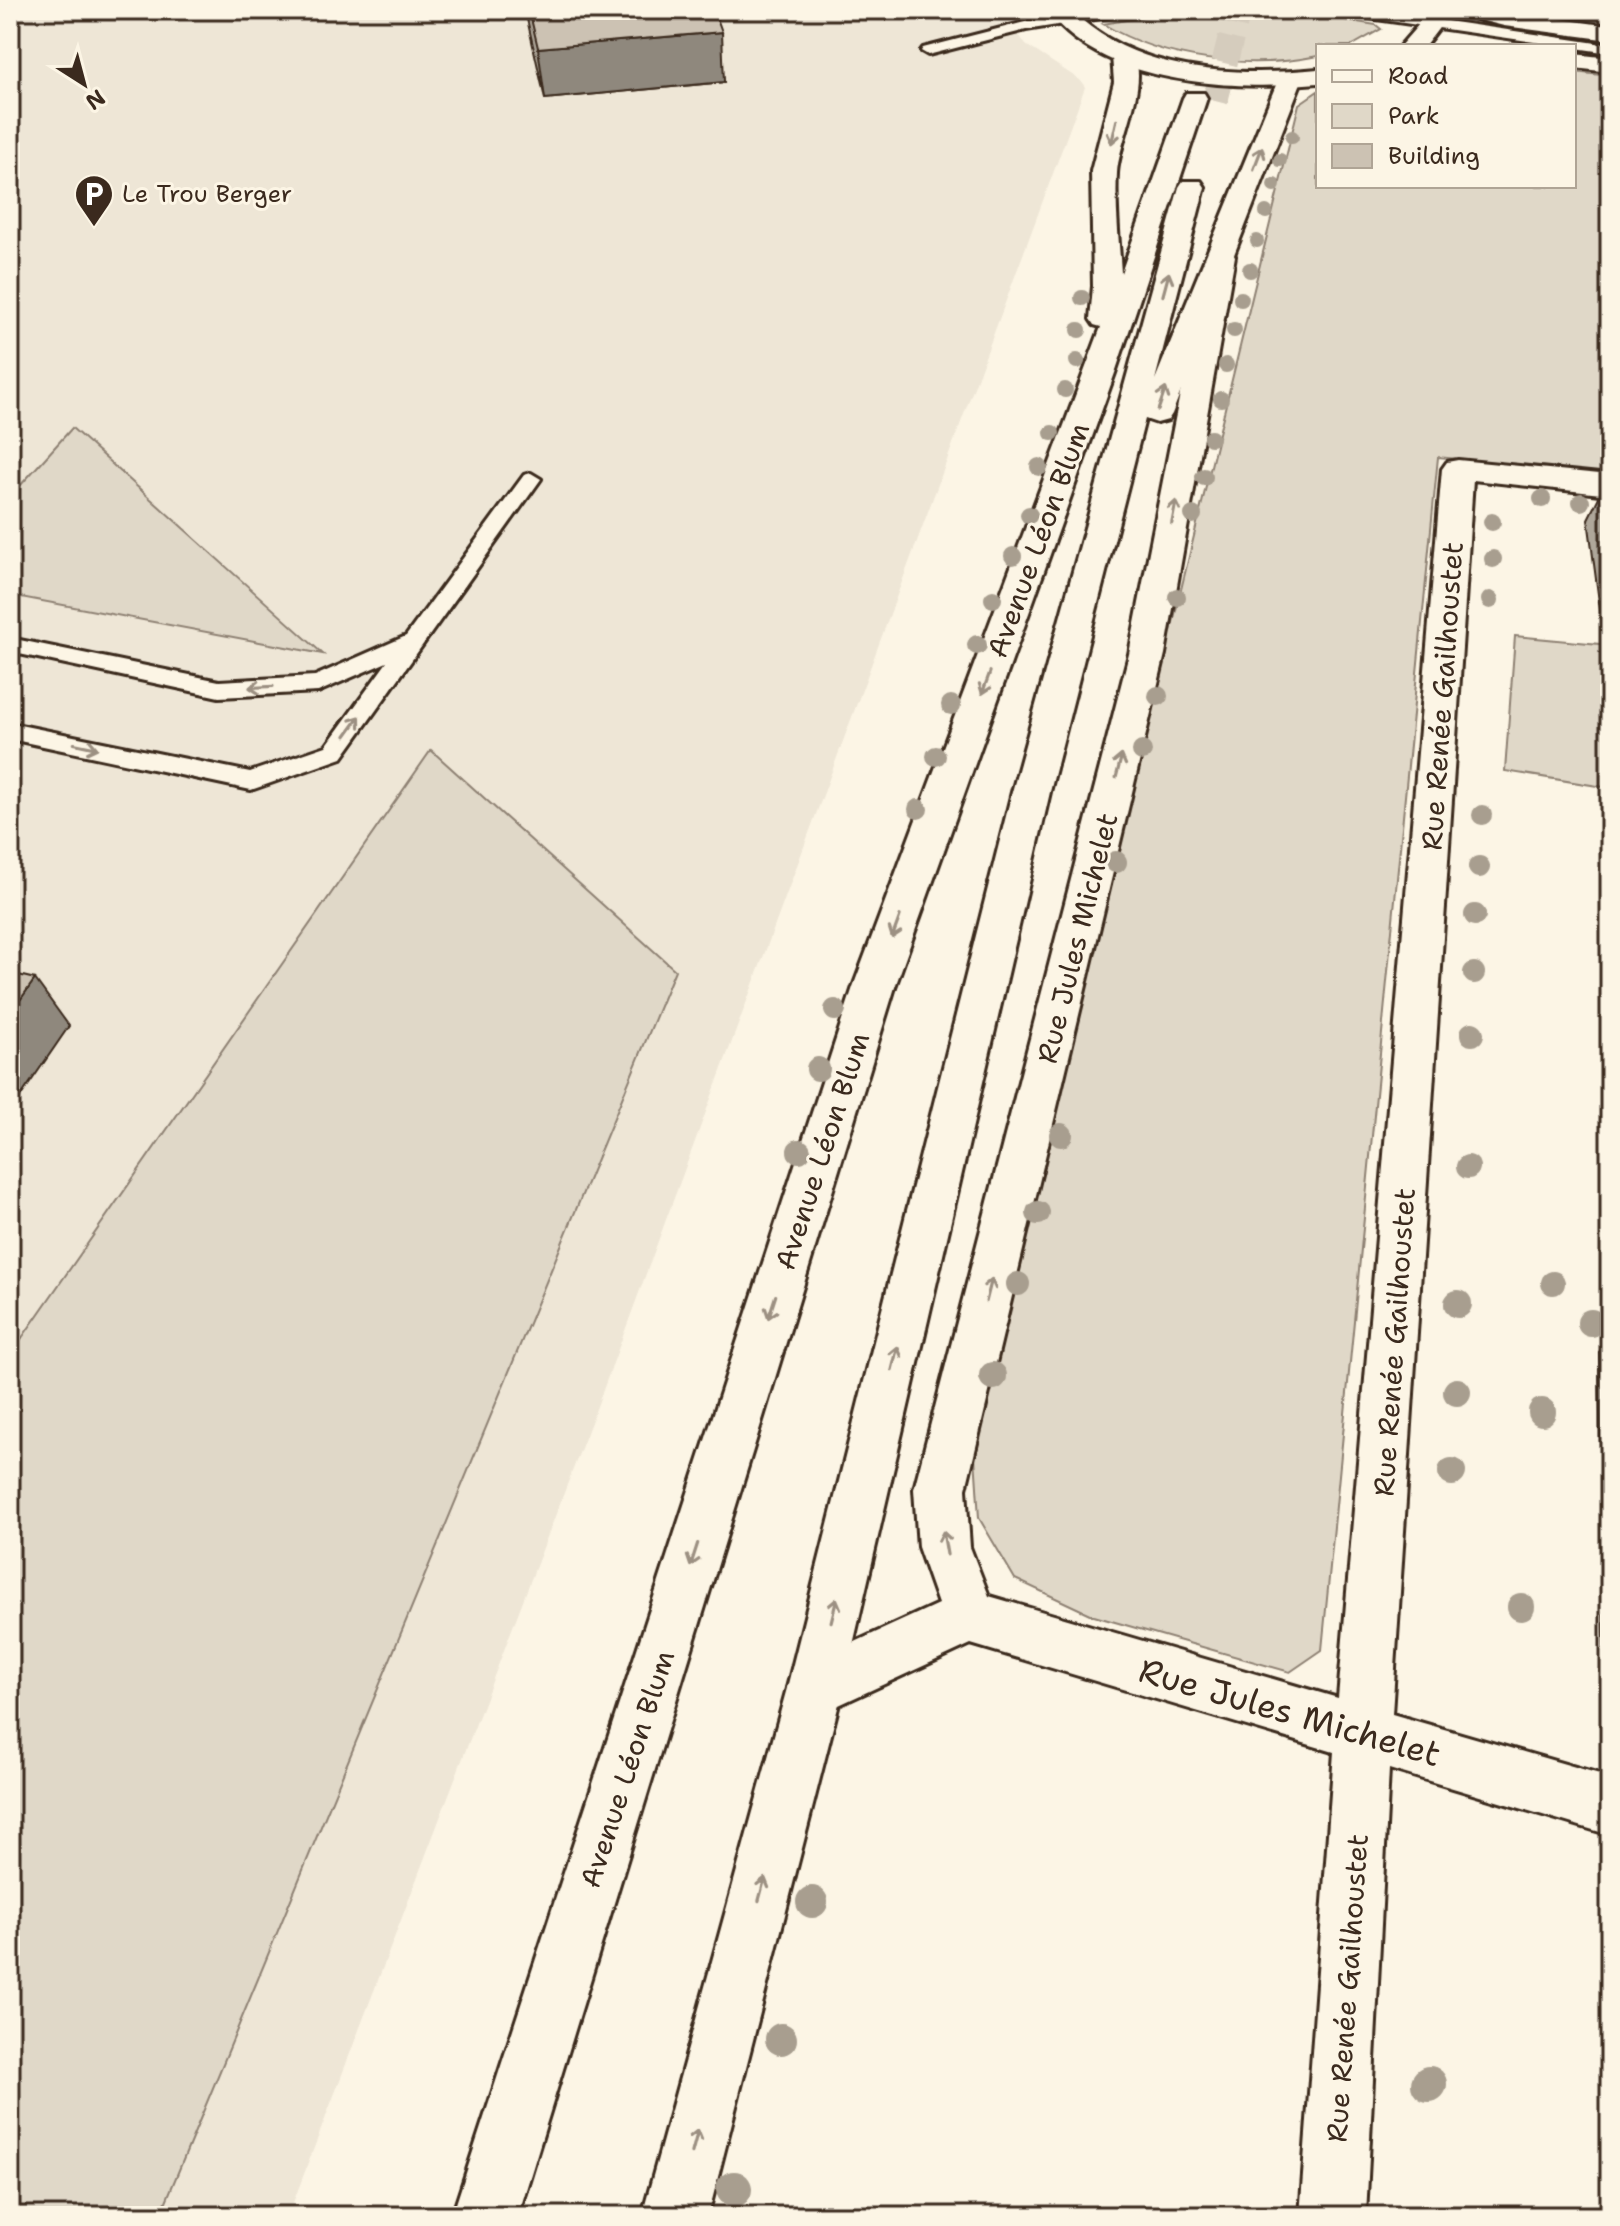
<svg xmlns="http://www.w3.org/2000/svg" width="1620" height="2226" font-family="'Shantell Sans',sans-serif">
<style>
.built{fill:#eee6d6}
.green{fill:#e0d8c8;stroke:#8e8173;stroke-width:2}
.lines{fill:none;stroke-linecap:round;stroke-linejoin:round}
.secondary-tunnel{stroke:#d5ccbd;stroke-width:26;stroke-dasharray:26 13;stroke-linecap:butt}
.lane-casing{stroke:#3b2a1e;stroke-width:6}
.street-casing{stroke:#3b2a1e;stroke-width:6}
.secondary-casing{stroke:#3b2a1e;stroke-width:6}
.primary-casing{stroke:#3b2a1e;stroke-width:6}
.lane{fill:#fcf5e5;fill-rule:evenodd}
.street{fill:#fcf5e5;fill-rule:evenodd}
.secondary{fill:#fcf5e5;fill-rule:evenodd}
.primary{fill:#fcf5e5;fill-rule:evenodd}
.tree{fill:#a89e8f}
.wall{fill:#afa79a;stroke:#3b2a1e;stroke-width:2}
.shaded-wall{fill:#8f887d;stroke:#3b2a1e;stroke-width:2}
.building{fill:#ccc2b3;stroke:#3b2a1e;stroke-width:2}
.oneway{stroke:#9c9082}
.labels{text-anchor:middle;dominant-baseline:central;stroke-width:6;stroke-linejoin:round;paint-order:stroke}
.far-poi-label{font-size:24px;fill:#3b2a1e;stroke:#fcf5e5;text-anchor:start}
.street-label{font-size:28px;fill:#3b2a1e;stroke:#fcf5e5}
.near-street-label{font-size:34px;fill:#3b2a1e;stroke:#fcf5e5}
</style>
<rect width="100%" height="100%" fill="#fcf5e5"/>
<filter id="ink" filterUnits="userSpaceOnUse"><feTurbulence type="fractalNoise" baseFrequency=".0125" numOctaves="2"/><feDisplacementMap in="SourceGraphic" scale="16" xChannelSelector="R" yChannelSelector="G"/><feConvolveMatrix kernelMatrix="1 2 1 2 8 2 1 2 1" color-interpolation-filters="sRGB"/></filter>
<g filter="url(#ink)">
<!-- built -->
<path class="built" d="M10,10H1002L1026,45L1080,80L1085,87L596,1409L288,2216H10Z"/>
<!-- green -->
<path class="green" d="M1183,10H1280L1376,25L1381,29L1351,46H1318V56C1248,70 1165,61 1103,24Z
M1574,72L1610,76V474L1438,457L1322,1650L1290,1672L1094,1616L1015,1579L979,1518L974,1441L1299,104L1318,91V186H1574Z
M72,428L323,654L10,595V497Z
M1515,636L1610,645V788L1505,771Z
M431,750L675,970L160,2216H10V1355Z"/>
<g class="lines">
<!-- secondary-tunnel -->
<path class="secondary-tunnel" d="M1215,101L1238,10"/>
<!-- lane casing -->
<g class="lane-casing">
<path id="lane" d="M1099,10H1133L1126,14L1026,30L928,55L921,51L923,48L1025,22Z
M1335,10H1372L1610,45V53L1342,14Z
M531,473L541,479L342,758L251,790L10,739V723L250,772L326,746L387,662L318,692L219,697L10,652V638L219,681L315,676L406,636L524,475Z"/>
</g>
<!-- street casing -->
<g class="street-casing">
<path id="street" d="M1221,248L1231,250L1235,256L1165,654L966,1489L970,1547L989,1596L1338,1698L1442,469L1447,462L1458,460L1610,475V495L1473,480L1392,1714L1610,1777V1835L1389,1769L1366,2216H1300L1334,1752L971,1644L815,1716L796,1707L787,1688L796,1669L938,1604L918,1547L914,1489L1129,654L1207,256L1211,250Z"/>
</g>
<!-- secondary casing -->
<g class="secondary-casing">
<path id="secondary" d="M1124,49L1132,51C1151,80 1119,140 1117,173C1115,206 1119,240 1121,273L1183,98L1186,93H1204L1207,98L1115,373L895,987L518,2216H452L853,987L1101,327L1094,325L1090,319L1093,286L1091,171L1114,82L1112,56L1116,51Z
M1290,73L1299,75L1302,80L1172,414L1168,420L1157,423L1145,419L1050,792L843,1688L708,2216H642L787,1688L1012,792L1179,187L1183,181H1201L1205,187L1155,380L1278,80L1281,75Z"/>
</g>
<!-- primary casing -->
<g class="primary-casing">
<path id="primary" d="M1047,10H1071C1134,73 1234,77 1318,69V83C1235,91 1100,85 1047,10Z
M1422,10H1444L1442,24L1425,46H1400L1420,23Z
M1457,10H1495L1610,26V40L1504,26L1460,15Z
M1574,54L1610,58V72L1574,68Z"/>
</g>
<!-- lane -->
<use href="#lane" class="lane"/>
<!-- street -->
<use href="#street" class="street"/>
<!-- secondary -->
<use href="#secondary" class="secondary"/>
<!-- primary -->
<use href="#primary" class="primary"/>
</g>
<!-- trees -->
<g class="tree">
<circle cx="1292" cy="137" r="7"/>
<circle cx="1280" cy="160" r="7"/>
<circle cx="1274" cy="185" r="7"/>
<circle cx="1266" cy="212" r="7"/>
<circle cx="1257" cy="241" r="7"/>
<circle cx="1250" cy="270" r="8"/>
<circle cx="1082" cy="298" r="8"/>
<circle cx="1241" cy="299" r="8"/>
<circle cx="1079" cy="330" r="8"/>
<circle cx="1234" cy="330" r="8"/>
<circle cx="1077" cy="361" r="8"/>
<circle cx="1226" cy="365" r="8"/>
<circle cx="1065" cy="390" r="8"/>
<circle cx="1221" cy="399" r="8"/>
<circle cx="1052" cy="433" r="8"/>
<circle cx="1211" cy="438" r="8"/>
<circle cx="1039" cy="467" r="9"/>
<circle cx="1204" cy="477" r="9"/>
<circle cx="1542" cy="499" r="9"/>
<circle cx="1581" cy="502" r="9"/>
<circle cx="1029" cy="515" r="9"/>
<circle cx="1193" cy="515" r="9"/>
<circle cx="1492" cy="522" r="9"/>
<circle cx="1013" cy="556" r="9"/>
<circle cx="1493" cy="559" r="9"/>
<circle cx="1177" cy="597" r="9"/>
<circle cx="993" cy="599" r="9"/>
<circle cx="1490" cy="600" r="9"/>
<circle cx="977" cy="645" r="10"/>
<circle cx="1158" cy="696" r="10"/>
<circle cx="951" cy="705" r="10"/>
<circle cx="1142" cy="751" r="10"/>
<circle cx="936" cy="756" r="10"/>
<circle cx="918" cy="809" r="10"/>
<circle cx="1482" cy="815" r="10"/>
<circle cx="1116" cy="862" r="11"/>
<circle cx="1479" cy="867" r="11"/>
<circle cx="1475" cy="915" r="11"/>
<circle cx="1474" cy="973" r="11"/>
<circle cx="835" cy="1010" r="11"/>
<circle cx="1472" cy="1034" r="12"/>
<circle cx="818" cy="1069" r="12"/>
<circle cx="1061" cy="1135" r="12"/>
<circle cx="799" cy="1151" r="12"/>
<circle cx="1468" cy="1167" r="12"/>
<circle cx="1038" cy="1213" r="12"/>
<circle cx="1553" cy="1283" r="12"/>
<circle cx="1018" cy="1284" r="12"/>
<circle cx="1458" cy="1304" r="14"/>
<circle cx="1591" cy="1323" r="14"/>
<circle cx="993" cy="1376" r="14"/>
<circle cx="1457" cy="1392" r="14"/>
<circle cx="1542" cy="1412" r="14"/>
<circle cx="1452" cy="1472" r="14"/>
<circle cx="1521" cy="1607" r="14"/>
<circle cx="812" cy="1902" r="16"/>
<circle cx="781" cy="2039" r="16"/>
<circle cx="1429" cy="2084" r="18"/>
<circle cx="734" cy="2189" r="18"/>
</g>
<!-- wall -->
<path class="wall" d="M525,10H714L724,82L545,99Z
M1605,485H1610V632H1603L1588,519Z
M1610,831V985L1606,837Z
M1610,1342V1721L1605,1720L1599,1352Z
M1607,2121H1610V2216H1608Z"/>
<!-- shaded-wall -->
<path class="shaded-wall" d="M722,32L724,82L545,99L538,48Z
M35,979L69,1026L10,1112V1014Z"/>
<!-- building -->
<path class="building" d="M529,10H714L722,32L538,48Z
M1605,485H1610V517Z
M10,973L35,979L10,1014Z"/>
<!-- one-way arrows -->
<defs><path id="oneway-shaft" d="M-6 0H5M1.5-3L5.5 0L1.5 3" fill="none" stroke-width="1.6" stroke-linecap="round" stroke-linejoin="round" transform="scale(2)"/></defs>
<g class="oneway">
<use href="#oneway-shaft" transform="translate(1114 132) rotate(103)"/>
<use href="#oneway-shaft" transform="translate(1258 158) rotate(-69)"/>
<use href="#oneway-shaft" transform="translate(1166 284) rotate(-75)"/>
<use href="#oneway-shaft" transform="translate(1162 399) rotate(-71)"/>
<use href="#oneway-shaft" transform="translate(1174 512) rotate(-79)"/>
<use href="#oneway-shaft" transform="translate(986 683) rotate(110)"/>
<use href="#oneway-shaft" transform="translate(261 687) rotate(177)"/>
<use href="#oneway-shaft" transform="translate(353 726) rotate(-54)"/>
<use href="#oneway-shaft" transform="translate(86 746) rotate(12)"/>
<use href="#oneway-shaft" transform="translate(1119 766) rotate(-76)"/>
<use href="#oneway-shaft" transform="translate(896 927) rotate(110)"/>
<use href="#oneway-shaft" transform="translate(989 1290) rotate(-76)"/>
<use href="#oneway-shaft" transform="translate(772 1307) rotate(108)"/>
<use href="#oneway-shaft" transform="translate(895 1358) rotate(-76)"/>
<use href="#oneway-shaft" transform="translate(945 1543) rotate(-100)"/>
<use href="#oneway-shaft" transform="translate(694 1555) rotate(108)"/>
<use href="#oneway-shaft" transform="translate(834 1610) rotate(-76)"/>
<use href="#oneway-shaft" transform="translate(762 1889) rotate(-75)"/>
<use href="#oneway-shaft" transform="translate(695 2141) rotate(-75)"/>
</g>
</g>
<!-- icons -->
<defs>
<g id="parking-pin" transform="scale(2)"><path d="M0 17L-7.5 6A9.5 9.5 0 1 1 7.5 6Z" fill="#3b2a1e" stroke="#fcf5e5"/><path d="M-3.5-5.5H1a3.5 3.5 0 0 1 0 7H-1V5.5H-3.5ZM-1-3.4V-.6H.8a1.4 1.4 0 0 0 0-2.8Z" fill="#fff"/></g>
</defs>
<g fill-rule="evenodd">
<use href="#parking-pin" x="94" y="194"/>
</g>
<g class="labels">
<!-- far-poi labels -->
<g class="far-poi-label">
<text x="122" y="194">Le Trou Berger</text>
</g>
<!-- street labels -->
<g class="street-label">
<text transform="translate(1038 540) rotate(-70)">Avenue Léon Blum</text>
<text transform="translate(1442 696) rotate(-86)">Rue Renée Gailhoustet</text>
<text transform="translate(1077 938) rotate(-76)">Rue Jules Michelet</text>
<text transform="translate(822 1151) rotate(-72)">Avenue Léon Blum</text>
<text transform="translate(1394 1342) rotate(-86)">Rue Renée Gailhoustet</text>
<text transform="translate(627 1769) rotate(-72)">Avenue Léon Blum</text>
<text transform="translate(1347 1988) rotate(-86)">Rue Renée Gailhoustet</text>
</g>
<!-- near-street labels -->
<g class="near-street-label">
<text transform="translate(1290 1712) rotate(16)">Rue Jules Michelet</text>
</g>
</g>
<!-- margin -->
<rect width="1620" height="2226" fill="none" stroke="#fcf5e5" stroke-width="40"/>
<rect x="20" y="20" width="1580" height="2186" fill="none" stroke="#3b2a1e" stroke-width="3" filter="url(#ink)"/>
<!-- legend -->
<rect x="1316" y="44" width="260" height="144" fill="#fcf5e5" stroke="#afa495" stroke-width="2"/>
<rect x="1332" y="70" width="40" height="12" fill="#fcf5e5" stroke="#afa495" stroke-width="2"/>
<text x="1388" y="84" font-size="24" fill="#3b2a1e">Road</text>
<rect x="1332" y="104" width="40" height="24" fill="#e0d8c8" stroke="#afa495" stroke-width="2"/>
<text x="1388" y="124" font-size="24" fill="#3b2a1e">Park</text>
<rect x="1332" y="144" width="40" height="24" fill="#ccc2b3" stroke="#afa495" stroke-width="2"/>
<text x="1388" y="164" font-size="24" fill="#3b2a1e">Building</text>
<!-- north arrow -->
<g transform="translate(84 84) rotate(144)" stroke="#fcf5e5" stroke-width="6" paint-order="stroke">
<path d="M0-6L14 30L0 20L-14 30Z" fill="#3b2a1e"/>
<text y="-12" font-size="22" font-weight="bold" text-anchor="middle" fill="#3b2a1e">N</text>
</g>
</svg>
